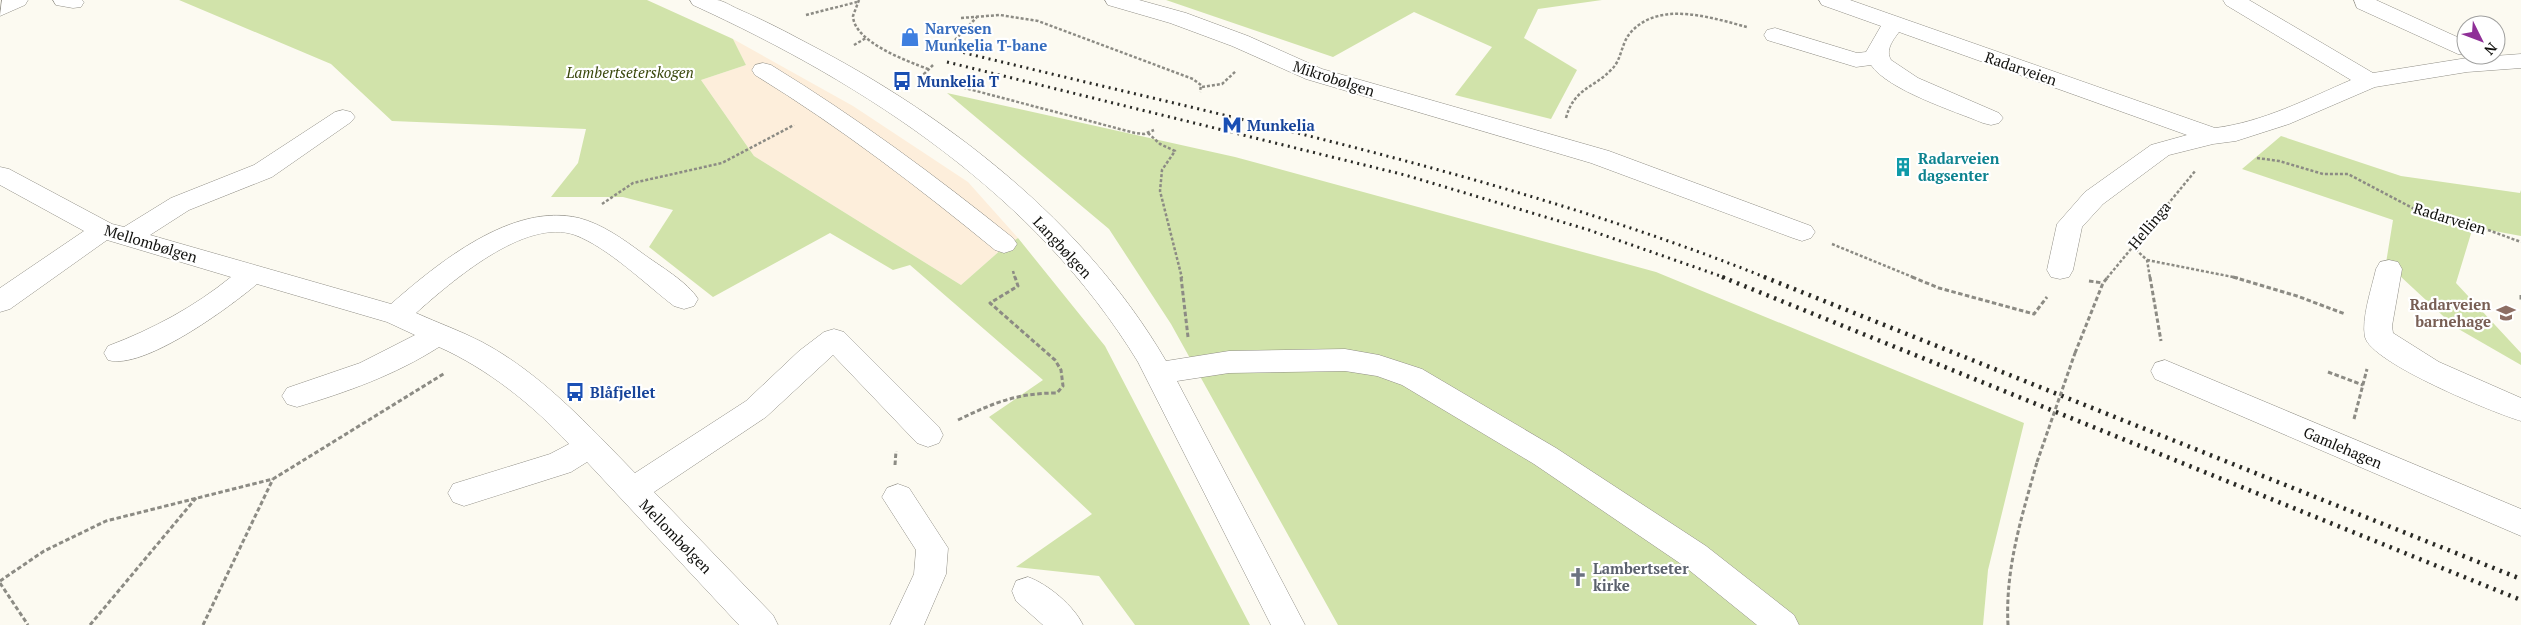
<svg xmlns="http://www.w3.org/2000/svg" width="2521" height="625" font-family="'PT Serif',serif">
<style>
.industrial{fill:#fdeedb}
.green{fill:#d1e3aa}
.lines{fill:none;stroke-linecap:round;stroke-linejoin:round}
.minor-casing{stroke:#918f87;stroke-width:1}
.path-far1{stroke:#8c8b84;stroke-width:2.5;stroke-dasharray:3 2;stroke-linecap:butt}
.path{stroke:#8c8b84;stroke-width:3;stroke-dasharray:4.5 2.5;stroke-linecap:butt}
.minor{fill:#fff;fill-rule:evenodd}
.rail-far1{stroke:#2a2a26;stroke-width:3;stroke-dasharray:2 4.5;stroke-linecap:butt}
.rail{stroke:#2a2a26;stroke-width:4.5;stroke-dasharray:2.5 5.5;stroke-linecap:butt}
.path-bridge{stroke:#8c8b84;stroke-width:3;stroke-dasharray:4.5 2.5;stroke-linecap:butt}
.labels{text-anchor:middle;dominant-baseline:central;stroke-width:4.5;stroke-linejoin:round;paint-order:stroke}
.shop-label{font-size:15px;font-weight:bold;fill:#366cbe;stroke:#fff;text-anchor:start}
.street-label{font-size:15px;fill:#11110e;stroke:#fff}
.park-label{font-size:15px;font-style:italic;fill:#3a480c;stroke:#fff}
.transit-label{font-size:15px;font-weight:bold;fill:#164399;stroke:#fff;text-anchor:start}
.culture-label{font-size:15px;font-weight:bold;fill:#0d838f;stroke:#fff;text-anchor:start}
.education-label{font-size:15px;font-weight:bold;fill:#785e54;stroke:#fff;text-anchor:end}
.worship-label{font-size:15px;font-weight:bold;fill:#5b616d;stroke:#fff;text-anchor:start}
</style>
<rect width="100%" height="100%" fill="#fcfaf1"/>
<!-- industrial -->
<path class="industrial" d="M733,39L853,106L968,182L1018,238L1003,248L961,285L754,156L701,80L746,65Z"/>
<!-- green -->
<path class="green" d="M179,0H647L733,39L746,65L701,80L754,156L961,285L1003,248L1018,238L1105,346L1250,625H1135L1099,576L1016,567L1092,514L989,417L1043,380L910,265L893,270L830,233L713,297L649,247L673,210L623,197H551L578,163L586,129L392,121L331,64Z
M1166,0H1602L1538,9L1524,38L1577,70L1551,119L1455,95L1492,47L1414,12L1333,57Z
M947,93L1235,157L1656,272L2024,423L1988,570L1983,625H1338L1171,324L1109,229Z
M2281,136L2401,176L2520,193L2521,190V236L2473,227L2456,283L2521,353V365L2455,327L2386,263L2393,220L2242,169Z"/>
<g class="lines">
<!-- minor casing -->
<g class="minor-casing">
<path id="minor" d="M2,0H28L25,5L0,16Z
M53,0H82L84,2L81,7L73,8L56,5Z
M690,0C699,0 708,0 717,0C724,1 731,6 738,9C761,19 783,30 805,42C947,115 1085,222 1166,361L1229,351L1345,349L1379,355L1422,369L1556,448L1706,546L1794,615L1799,625H1757L1684,566L1534,464L1402,385L1377,376L1345,371L1229,373L1177,381L1305,625H1271L1138,362C1036,195 868,85 693,5Z
M1105,0H1139L1186,13L1248,36L1322,69L1609,151L1811,226L1815,232L1811,238L1802,241L1793,238L1591,163L1306,79L1232,46L1170,23L1108,5Z
M1819,0H1850L2215,128C2263,122 2307,99 2351,80L2226,5L2223,0H2249L2373,73L2467,58L2521,54V68L2467,72L2375,87L2289,124L2236,141L2213,144L2169,155L2103,204L2082,227L2073,270L2069,277L2060,279L2051,277L2047,270L2057,224L2085,192L2151,145L2187,135L1899,32C1893,40 1885,50 1891,60L1918,78L1999,113L2003,118L1999,123L1991,125L1983,123C1954,111 1888,90 1871,65L1856,67L1767,40L1764,35L1767,30L1775,28L1857,53L1866,52L1881,26L1822,5Z
M2354,0H2376L2466,41V55H2469L2458,54L2357,8Z
M763,63L771,65C856,117 936,176 1013,238L1017,244L1013,250L1004,253L995,250C918,187 840,127 755,75L752,70L755,65Z
M343,110L351,112L355,117L351,122L272,177L189,210L150,235L391,304C438,263 512,202 579,218C602,224 623,239 642,253C658,265 688,282 698,299L694,306L684,309L674,306C645,284 609,248 575,235C525,217 451,282 416,313C438,323 461,331 482,342C542,374 589,426 635,473L746,401L799,351L824,332L834,329L844,332L939,427L943,435L939,443L928,447L917,443L833,355L766,417L654,492L773,615L778,625H739L587,462L571,472L464,506L453,502L448,493L453,484L550,454L569,444C533,405 488,369 439,347C395,375 347,392 297,407L287,404L282,396L287,388L360,363L415,335L387,322L257,284C230,307 143,371 108,360L104,353L108,346C153,329 194,307 231,277L107,240L10,309L0,312V288L84,231L0,185V167L9,169L112,224L124,227L171,198L254,165L335,112Z
M2389,260L2398,262L2402,269L2392,326L2393,333L2439,362L2521,398V421C2494,413 2371,363 2365,337C2361,319 2372,287 2376,269L2380,262Z
M2165,360L2521,509V536L2155,379L2151,371L2155,363Z
M898,484L909,488L948,548L946,574L924,625H890L914,574L916,550L882,497L887,488Z
M1028,577C1048,584 1074,606 1083,625H1043L1016,601L1012,591L1016,581Z"/>
</g>
<!-- path-far1 -->
<path class="path-far1" d="M859,0L853,16C854,42 907,61 928,69
M806,15L857,2
M961,18L1000,15L1038,21L1193,79L1201,85L1200,92
M955,40L977,17
M854,45L866,38
M933,65L924,74L927,78L1135,133L1144,134L1154,130
M1202,87L1222,84L1236,71
M1566,118C1574,88 1593,89 1612,69C1622,59 1621,43 1631,32C1660,0 1712,18 1747,27
M1148,133L1160,144L1175,151L1162,170L1160,191L1182,278
M2257,158L2279,161L2323,174H2348L2422,213L2477,226L2521,242
M602,204L633,183L722,163L794,125
M1832,244L1915,278
M2132,246L2147,260L2150,278
M2147,260L2238,278
M1013,271L1015,278
M2107,278L2196,170"/>
<!-- path -->
<path class="path" d="M1181,277L1188,337
M1912,277L1939,288L2034,314L2047,297
M2150,277L2161,341
M2233,277L2297,296L2345,314
M2089,281L2103,283
M2521,295V301
M2075,353L2103,283L2108,277
M2328,372L2363,385
M2354,419L2367,369
M958,420C993,403 1017,393 1057,393L1063,386L1061,370L1055,360L990,303L1018,286L1015,277
M895,465L896,451
M0,581L44,551L106,521L273,479L445,373
M0,583L28,625
M90,625L196,498
M203,625L273,479
M2008,625C2005,568 2022,516 2037,462"/>
<!-- minor -->
<use href="#minor" class="minor"/>
<!-- rail-far1 -->
<path class="rail-far1" d="M957,51C1229,118 1507,174 1767,278
M947,62L1405,175L1589,230L1726,278"/>
<!-- rail -->
<path class="rail" d="M1722,277L2521,600
M1764,277L2521,579"/>
<!-- path-bridge -->
<path class="path-bridge" d="M2037,462L2075,353"/>
</g>
<!-- icons -->
<defs>
<g id="shop-bare" transform="scale(1.5)"><path d="M-5-2.5h2.3a2.7 3.5 0 0 1 5.4 0H5L5.5 6h-11ZM-1.5-2.5h3a1.5 2.3 0 0 0-3 0Z" fill="#3f7fe0" stroke="#fff" stroke-width="2.5" paint-order="stroke"/></g>
<g id="bus-bare" transform="scale(1.5)"><path d="M-5-6H5V4H4V6H2V4H-2V6H-4V4H-5ZM-3.5-4V0h7V-4ZM-3.5 1.2v1.5H-2V1.2ZM2 1.2v1.5H3.5V1.2Z" fill="#1a4fb4" stroke="#fff" stroke-width="2.5" paint-order="stroke"/></g>
<g id="metro-bare" transform="scale(1.5)"><path d="M-5.5 5V-5H-3L0 0L3-5H5.5V5H3V-.5L0 4L-3-.5V5Z" fill="#1a4fb4" stroke="#fff" stroke-width="2.5" paint-order="stroke"/></g>
<g id="building-bare" transform="scale(1.5)"><path d="M-4-6H4V6H1V3H-1V6H-4ZM-2.5-4.3h1.7v1.8h-1.7ZM.8-4.3h1.7v1.8H.8ZM-2.5-1h1.7V.8h-1.7ZM.8-1h1.7V.8H.8Z" fill="#0f9aa8" stroke="#fff" stroke-width="2.5" paint-order="stroke"/></g>
<g id="school-bare" transform="scale(1.5)"><path d="M0-5L7-2L0 1L-7-2ZM-4 1L0 2.5L4 1V4Q0 6-4 4Z" fill="#8d6e63" stroke="#fff" stroke-width="2.5" paint-order="stroke"/></g>
<g id="church-bare" transform="scale(1.5)"><path d="M-1.2-6h2.4v3.5h3.3v2.4h-3.3V6h-2.4V-.1h-3.3v-2.4h3.3Z" fill="#6b7280" stroke="#fff" stroke-width="2.5" paint-order="stroke"/></g>
</defs>
<g fill-rule="evenodd">
<use href="#shop-bare" x="910" y="37"/>
<use href="#bus-bare" x="902" y="81"/>
<use href="#metro-bare" x="1232" y="125"/>
<use href="#building-bare" x="1903" y="167"/>
<use href="#school-bare" x="2506" y="313"/>
<use href="#bus-bare" x="575" y="392"/>
<use href="#church-bare" x="1578" y="577"/>
</g>
<g class="labels">
<!-- shop labels -->
<g class="shop-label">
<text x="925" y="28">Narvesen<tspan x="925" dy="17">Munkelia T-bane</tspan></text>
</g>
<!-- street labels -->
<g class="street-label">
<text transform="translate(2021 68) rotate(19)">Radarveien</text>
<text transform="translate(1334 78) rotate(18)">Mikrobølgen</text>
<text transform="translate(2450 218) rotate(17)">Radarveien</text>
<text transform="translate(2149 225) rotate(-50)">Hellinga</text>
<text transform="translate(151 243) rotate(17)">Mellombølgen</text>
<text transform="translate(1063 247) rotate(47)">Langbølgen</text>
<text transform="translate(2343 447) rotate(23)">Gamlehagen</text>
<text transform="translate(676 536) rotate(46)">Mellombølgen</text>
</g>
<!-- park labels -->
<g class="park-label">
<text x="630" y="72">Lambertseterskogen</text>
</g>
<!-- transit labels -->
<g class="transit-label">
<text x="917" y="81">Munkelia T</text>
<text x="1247" y="125">Munkelia</text>
<text x="590" y="392">Blåfjellet</text>
</g>
<!-- culture labels -->
<g class="culture-label">
<text x="1918" y="158">Radarveien<tspan x="1918" dy="17">dagsenter</tspan></text>
</g>
<!-- education labels -->
<g class="education-label">
<text x="2491" y="304">Radarveien<tspan x="2491" dy="17">barnehage</tspan></text>
</g>
<!-- worship labels -->
<g class="worship-label">
<text x="1593" y="568">Lambertseter<tspan x="1593" dy="17">kirke</tspan></text>
</g>
</g>
<!-- north arrow -->
<g transform="translate(2481 40) rotate(132)"><circle r="24" fill="#ffffff" stroke="#a0a09f"/>
<path d="M0-4L9 19L0 12L-9 19Z" fill="#8f2f97"/>
<text y="-8" font-size="14" font-weight="bold" text-anchor="middle" fill="#11110e">N</text>
</g>
</svg>
